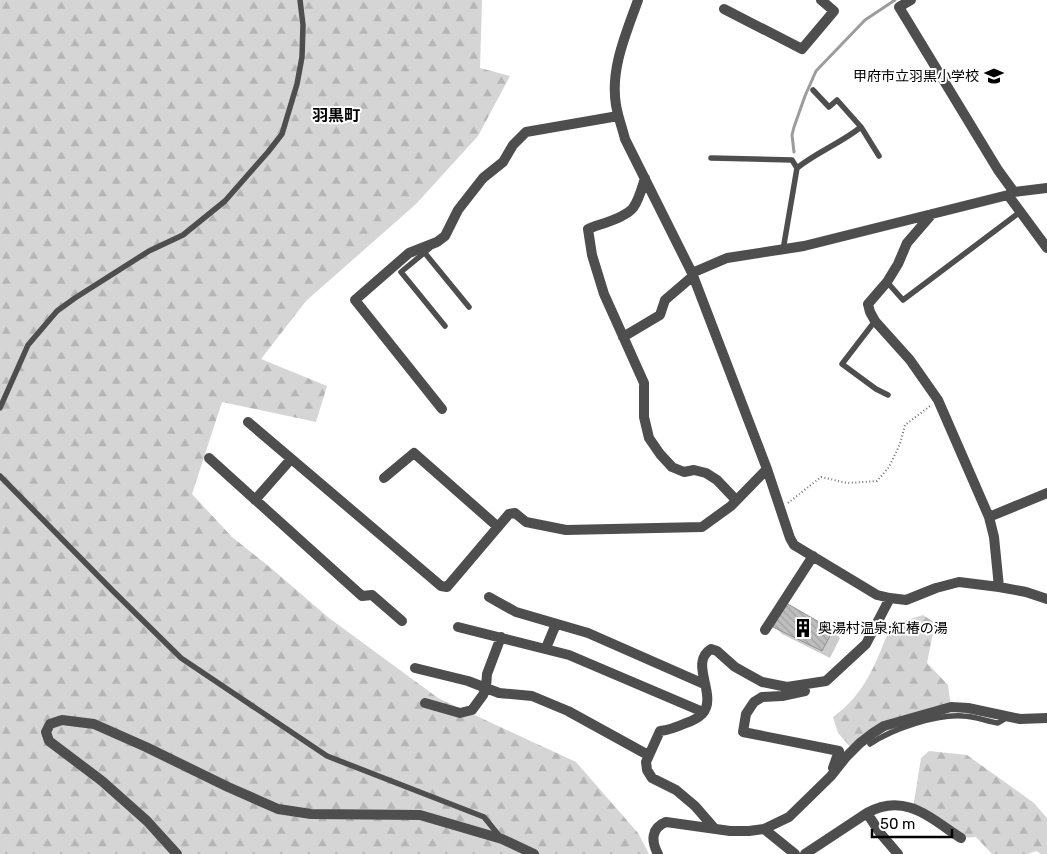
<svg xmlns="http://www.w3.org/2000/svg" width="1047" height="854" font-family="Rubik,'Noto Sans JP',sans-serif">
<style>
.forest{fill:url(#forest-firs)}
.shadow{fill:#0003}
.lines{fill:none;stroke-linecap:round;stroke-linejoin:round}
.stream{stroke:#9c9c9c;stroke-width:3}
.building{fill:url(#building-back-hatch);stroke:#929292}
.path{stroke:#707070;stroke-width:2;stroke-dasharray:1 2.5;stroke-linecap:butt}
.service{stroke:#4e4e4e;stroke-width:5.5}
.minor{stroke:#4e4e4e;stroke-width:10}
.labels{text-anchor:middle;dominant-baseline:central;stroke-width:4;stroke-linejoin:round;paint-order:stroke}
.poi-label{font-size:14px;fill:#000;stroke:#fff;text-anchor:end}
.quarter-label{font-size:16px;font-weight:bold;fill:#000;stroke:#fff}
</style>
<defs>
<pattern id="forest-firs" width="22" height="20" patternUnits="userSpaceOnUse" patternTransform="scale(1.25)"><rect width="22" height="20" fill="#d5d5d5"/><path d="M5 1l3.5 6h-7zM16 11l3.5 6h-7z" fill="#b5b5b5"/></pattern>
<pattern id="building-back-hatch" width="6" height="6" patternUnits="userSpaceOnUse" patternTransform="scale(1.25)"><rect width="6" height="6" fill="#bebebe"/><path d="M-1 5l2 2M0 0l6 6M5-1l2 2" fill="none" stroke="#a2a2a2"/></pattern>
</defs>
<rect width="100%" height="100%" fill="#fff"/>
<!-- forest -->
<path class="forest" d="M0,0H482L480,68L510,76L478,136L416,204L306,301L261,359L327,386L316,422L222,402L192,494L232,537L272,569L329,618L438,698L576,762L638,833L649,854H0Z
M923,615L935,623L927,663L948,685L951,707L899,721L853,750L838,733L833,717C867,692 876,662 891,625Z
M929,751L967,755L1034,803L1047,818V854H1041L1036,851L1028,854H992L976,837L961,838L913,808L921,758Z"/>
<!-- shadow -->
<path class="shadow" d="M775,627L832,631L840,638L830,658L782,634Z"/>
<g class="lines">
<!-- stream -->
<path class="stream" d="M794,152L792,135L794,127L805,96L816,71L865,20L895,0"/>
</g>
<!-- building -->
<path class="building" d="M786,603L833,630L822,651L773,627Z"/>
<g class="lines">
<!-- path -->
<path class="path" d="M788,503L821,477L847,483L877,481L889,467L900,444L905,425L930,406"/>
<!-- service -->
<path class="service" d="M813,90L829,107L837,100L861,127L879,156
M711,158L792,160L797,168L783,250
M797,168C817,152 841,143 861,127
M430,248L401,272L445,326
M424,252L469,307
M887,282L903,300L1020,212
M875,321L842,364L876,389L888,395
M0,408L28,345L57,311L75,298L149,251L183,235L225,201L268,152L282,134L297,84L302,57L303,25L300,0
M0,476L113,591L181,658L327,756L484,817L501,838
M870,744C892,729 936,714 963,716C974,716 986,721 998,723L1008,717"/>
<!-- minor -->
<path class="minor" d="M638,0C626,34 610,69 616,105C618,117 622,127 625,139L692,273L767,469L790,538L794,545L877,595L890,598L906,600L936,588L959,582L999,587L1026,592L1047,599
M911,0L899,7L998,170L1014,192
M724,9L802,49L834,11L821,0
M645,178C642,188 639,200 633,208C625,218 600,224 588,229L592,255L604,294L644,383V417L649,438L660,454L672,467L684,472L694,470L706,473L717,480L736,500
M1008,195L1047,248
M932,214L907,243L898,264L887,282L868,304L870,312L875,321L910,360L938,400L989,517L994,537L999,587
M692,273L727,258L804,246L1008,195L1014,192L1047,188
M623,337L660,315L665,300L693,276
M442,409L355,300L409,253L437,242L445,236L458,210L483,178L503,162L513,145L526,132L618,116
M248,422L441,586L447,587L509,514L515,513L526,522L566,530L702,527L731,506L767,469
M209,458L362,596L372,595L402,621
M384,478L414,453L498,527
M255,500L291,459
M989,517L1047,493
M489,597L516,612L588,633L704,684
M458,627L569,655L703,712
M765,630L813,556
M546,648L556,624
M415,668L468,681L499,693L532,696L568,711L648,755
M805,691L782,696L762,697L754,702L746,714L743,732L839,751L833,768
M425,703L460,713L472,710L483,695L486,688L487,674L501,637
M867,813C905,792 930,818 961,838
M715,829L695,806L676,790L652,778L647,770L646,762L660,731C669,730 677,727 686,723C692,721 698,718 702,714C719,696 688,663 711,649L717,651L735,667L762,682L787,687L826,681L866,644L890,598
M764,829L795,854
M177,854L147,821L102,781L49,741L46,732L50,724L62,720L94,724L146,747L228,787L278,809L311,814L420,815L502,839L534,854
M658,854C651,841 651,828 666,822L730,831H749L764,829L789,817L831,776L846,757L860,743L873,733L884,726L951,707L968,708L1020,719L1047,718
M805,854L867,813L880,833L898,854"/>
</g>
<!-- icons -->
<defs>
<g id="school-bare" transform="scale(1.5)"><path d="M0-5L7-2L0 1L-7-2ZM-4 1L0 2.5L4 1V4Q0 6-4 4Z" fill="#000" stroke="#fff" stroke-width="2.5" paint-order="stroke"/></g>
<g id="building-bare" transform="scale(1.5)"><path d="M-4-6H4V6H1V3H-1V6H-4ZM-2.5-4.3h1.7v1.8h-1.7ZM.8-4.3h1.7v1.8H.8ZM-2.5-1h1.7V.8h-1.7ZM.8-1h1.7V.8H.8Z" fill="#000" stroke="#fff" stroke-width="2.5" paint-order="stroke"/></g>
</defs>
<g fill-rule="evenodd">
<use href="#school-bare" x="994" y="76"/>
<use href="#building-bare" x="803" y="628"/>
</g>
<g class="labels">
<!-- poi labels -->
<g class="poi-label">
<text x="979" y="76">甲府市立羽黒小学校</text>
<text x="818" y="628" text-anchor="start">奥湯村温泉;紅椿の湯</text>
</g>
<!-- quarter labels -->
<g class="quarter-label">
<text x="336" y="115">羽黒町</text>
</g>
</g>
<!-- scale -->
<path d="M872 829v8h80v-8" fill="none" stroke="#000000" stroke-width="2.5"/>
<text x="880" y="829" font-size="15" fill="#000000" stroke="#ffffff" stroke-width="4" paint-order="stroke">50 m</text>
</svg>
